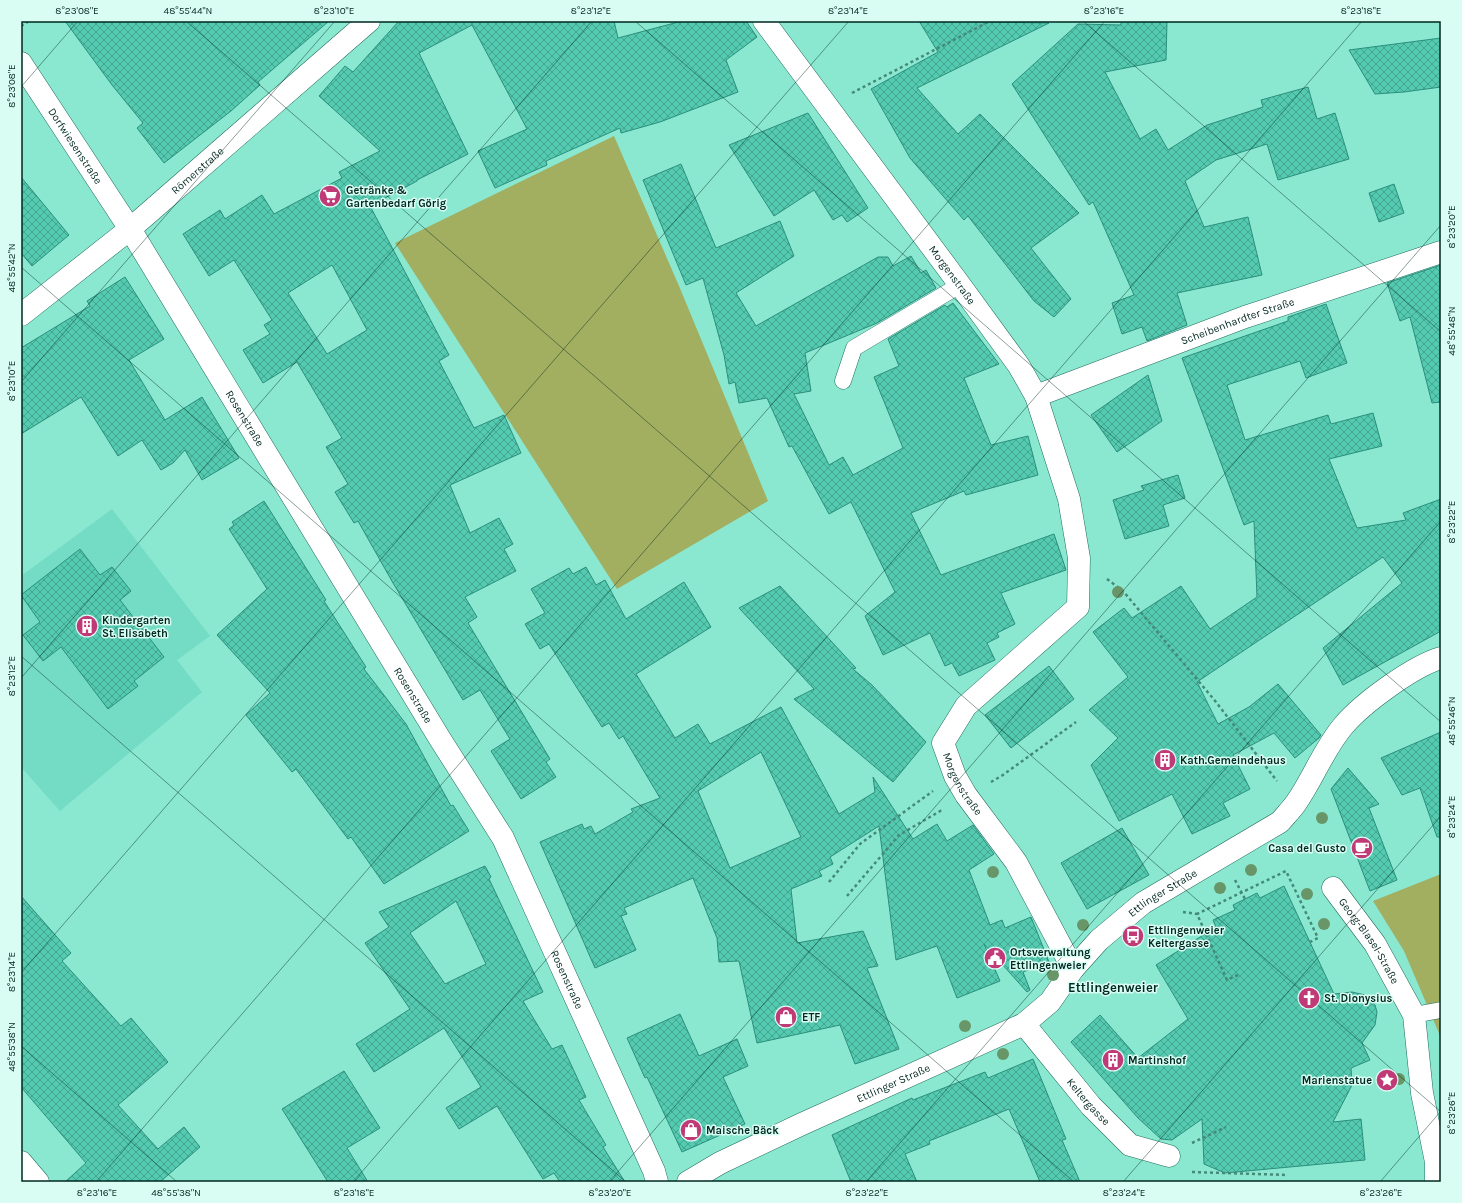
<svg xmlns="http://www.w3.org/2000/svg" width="1462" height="1203" font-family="Karla,sans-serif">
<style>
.built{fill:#74dcc4}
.green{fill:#a2ae60}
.building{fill:url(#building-cross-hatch);stroke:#2b8f7b;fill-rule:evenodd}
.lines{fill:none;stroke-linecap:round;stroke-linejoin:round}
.service-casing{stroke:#226d5d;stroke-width:17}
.minor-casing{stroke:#226d5d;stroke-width:23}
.path{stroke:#458979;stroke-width:2.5;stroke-dasharray:3 3;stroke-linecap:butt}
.service{stroke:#fff;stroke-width:16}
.minor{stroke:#fff;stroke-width:22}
.tree{fill:#689668}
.ticks{fill:none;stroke:#002820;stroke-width:1;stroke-opacity:0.45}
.labels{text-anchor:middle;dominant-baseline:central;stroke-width:3;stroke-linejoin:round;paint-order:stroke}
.street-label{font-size:11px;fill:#002820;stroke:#dafdf3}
.poi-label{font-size:11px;font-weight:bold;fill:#002820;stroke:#dafdf3;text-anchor:start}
.quarter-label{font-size:13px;font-weight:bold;fill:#002820;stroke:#dafdf3}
.neatline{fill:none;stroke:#002820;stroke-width:1.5}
.ticks-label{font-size:10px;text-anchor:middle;fill:#002820}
</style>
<defs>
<pattern id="building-cross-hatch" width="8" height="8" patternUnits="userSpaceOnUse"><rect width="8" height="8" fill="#54cab0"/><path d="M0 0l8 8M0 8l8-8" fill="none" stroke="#43a48f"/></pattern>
</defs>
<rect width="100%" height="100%" fill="#8ae8d1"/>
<!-- built -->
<path class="built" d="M112,509L210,636L177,660L202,692L60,811L21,767V576Z"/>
<!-- green -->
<path class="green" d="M614,136L679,286L768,501L617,589L395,243Z
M1441,874V1038L1404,951L1373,901Z"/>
<!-- building -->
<path class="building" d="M65,21H329L258,82L260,85L231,111L164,163L137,128L143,123L112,85Z
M399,21H614L618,38L682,21H746L757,37L726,60L738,92L660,122L621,133L620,128L546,161L547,165L495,188L478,151L527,129L472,25L419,53L468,154L417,180V181L370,206L449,355L439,361L474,428L504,415L521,453L450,485L470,533L499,518L513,544L504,549L516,571L465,597L477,617L468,623L550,759L546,762L556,777L521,799L491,751L510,739L480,690L463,700L393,583L358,521L354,523L335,492L348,484L326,447L342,438L297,362L263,383L243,350L270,334L264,325L272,320L234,260L209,276L183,234L220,210L225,219L262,195L274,214L342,178L339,172L380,151L319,96L345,66L353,72ZM332,265L367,330L327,354L288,293Z
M919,21L1049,23L917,88L958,134L980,114L1079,213L1031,248L1071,299L1054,317L1034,301L968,216L964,220L910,158L871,89L938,52Z
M1121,21H1167L1166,60L1105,72L1140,139L1156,129L1168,150L1207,125L1263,107L1261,100L1308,87L1317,119L1335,113L1349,159L1278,180L1267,144L1216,160L1185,181L1204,227L1248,217L1262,275L1177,293L1187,325L1147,341L1142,327L1122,334L1112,303L1134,295L1093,202L1089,205L1012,84L1078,24L1121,25Z
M1441,38V87L1404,92L1375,94L1349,50Z
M808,113L868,208L847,222L842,215L833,220L814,190L774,216L729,145Z
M681,164L716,248L780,221L794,256L736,293L756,326L878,257H888L893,266L911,256L921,273L926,270L936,288L877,323L805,353L811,391L794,394L829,465L843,457L853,475L903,448L874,377L899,366L888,339L945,305L947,307L953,303L999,364L964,378L991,445L1028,436L1038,475L966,495L964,491L911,513L941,575L1054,534L1066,570L1001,593L1015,624L997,633L999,637L987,643L995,660L959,676L952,663L945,666L930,633L883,655L865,616L895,592L851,502L829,514L792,446L789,447L767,398L739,403L735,382L729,384L724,355L703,278L686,285L665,234L643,180Z
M21,177L69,235L32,266L21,253Z
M1394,184L1404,213L1379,222L1369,193Z
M1441,265V402L1432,403L1410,317L1400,321L1387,283Z
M125,277L164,339L129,360L165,420L202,397L239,458L202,480L185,450L173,463L161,470L142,440L118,456L81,397L21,434V348L90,306L87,301Z
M1326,304L1347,363L1306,378L1300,361L1227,385L1245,440L1328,415L1331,424L1373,413L1382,446L1329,459L1357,528L1406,520L1403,513L1441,499V631L1343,685L1323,648L1402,583L1383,557L1197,682L1218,724L1249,707L1278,684L1321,735L1319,738L1295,758L1274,733L1233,755L1250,789L1223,803L1230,816L1192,834L1172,794L1119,821L1091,765L1118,738L1089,710L1128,677L1093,632L1124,608L1132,618L1181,586L1210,629L1257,597L1254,521L1244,525L1182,358L1288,321V317Z
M1148,375L1162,421L1117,452L1091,415Z
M1178,475L1185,498L1163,505L1169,526L1125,539L1113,500L1144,490L1141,486Z
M264,501L326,600L324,601L366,667L364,669L406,724L451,806L453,805L469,831L384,884L351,837L348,839L296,769L292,772L246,715L270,693L217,635L267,589L229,529L234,525L232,522Z
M80,549L100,575L112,567L131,591L120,600L164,657L134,681L138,686L108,709L61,647L43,661L23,635L40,622L21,595Z
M586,567L596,585L605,580L626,619L684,582L711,627L636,674L675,738L698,724L710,744L781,707L839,814L875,792L873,777L913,839L937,824L947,841L973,825L994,854L969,870L990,925L1002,920L1005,928L1031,917L1049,962L1023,972L1030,990L1027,992L984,944L1000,981L957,998L937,946L896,960L879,826L830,857L833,864L819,871L822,876L791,889L797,943L863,931L878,966L867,968L899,1049L855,1064L840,1025L757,1043L739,961L719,962L717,938L693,878L624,908L627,914L621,916L636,950L595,968L540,842L582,824L584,829L591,826L595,834L633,812L631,809L660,798L623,736L619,739L609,723L602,727L549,644L540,649L525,624L545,613L531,589L569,568L573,574ZM761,752L801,837L730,868L698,791Z
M780,586L856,668L853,669L872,685L926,742L893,782L794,699L814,689L739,608Z
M1049,666L1074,699L1011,748L985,715Z
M1441,732V837H1437L1420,788L1402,795L1381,758Z
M1348,768L1379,804L1369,808L1397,880L1370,891L1331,789Z
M1122,828L1149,875L1087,909L1061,863Z
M485,866L491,877L489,879L543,992L523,1001L552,1049L562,1045L586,1097L579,1100L606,1145L603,1147L625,1182H560L554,1173L543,1179L497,1106L459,1129L446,1108L481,1087L444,1028L374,1072L356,1044L410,1009L365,943L389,927L379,912ZM456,901L486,964L445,984L410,933Z
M1284,886L1334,994L1352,992L1365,995L1375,1005L1377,1012L1375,1025L1362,1043L1370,1060L1351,1068L1352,1085L1333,1122L1361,1119L1365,1160L1225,1173L1204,1164L1202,1119L1172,1140L1161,1139L1138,1118L1071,1042L1100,1015L1138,1058L1188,1019L1156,965L1216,927L1213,920L1235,910L1233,905L1257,893L1260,898Z
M21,896L71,953L62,961L121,1026L131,1018L168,1062L118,1105L158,1149L184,1127L200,1147L160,1182H65L86,1163L21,1087Z
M680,1014L699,1056L737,1039L748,1066L723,1077L745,1124L682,1152L647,1077L645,1078L627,1038Z
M1033,1059L1066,1139L1062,1140L1080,1182H1040L1009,1109L929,1141L930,1144L905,1154L917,1182H851L832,1135L912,1098L913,1100L985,1072L988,1078Z
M344,1071L380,1128L347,1148L368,1182H328L282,1109Z"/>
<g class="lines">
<!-- service casing -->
<g class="service-casing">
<path id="service" d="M843,381L854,348L960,285
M1414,1015L1441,1010"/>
</g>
<!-- minor casing -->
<g class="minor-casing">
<g id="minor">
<path id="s1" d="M764,21L960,285L1019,366L1036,396L1069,499L1079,558L1078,607L966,706L943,743L955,776L966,795L1016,862L1073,969"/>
<path id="s2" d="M21,63L130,229L440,739L503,838L654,1171L657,1182"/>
<path id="s3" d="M21,315L130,229L369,21"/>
<path id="s4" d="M1036,396L1245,317L1441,252"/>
<path id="s5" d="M1333,888L1375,944L1414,1015L1422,1093L1436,1162V1182"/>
<path id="s6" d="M1024,1024L1091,1106L1130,1145L1169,1156"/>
<path d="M21,1162L38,1182"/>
<path id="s7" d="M688,1182L720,1163L802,1124L1024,1024L1050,1002L1073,969L1099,940L1143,903L1280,822C1285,816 1291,810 1296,803C1313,779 1324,748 1344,725C1363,703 1413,666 1441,658"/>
</g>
</g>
<!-- path -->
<path class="path" d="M21,26L29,21
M852,93L990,21
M1107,579L1123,591L1216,702L1277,781
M991,782L1003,775L1076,722
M1235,880L1245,899
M829,882L860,844L933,791
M847,896L899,835L942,810
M1183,912L1197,914
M1238,975L1227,980L1197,914L1286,871L1318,938L1310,942
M1192,1143L1226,1127
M1192,1172L1288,1175"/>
<!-- service -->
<use href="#service" class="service"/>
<!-- minor -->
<use href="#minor" class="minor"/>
</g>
<!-- trees -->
<g class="tree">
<circle cx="1118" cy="592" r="6"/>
<circle cx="1322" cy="818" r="6"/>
<circle cx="1251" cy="870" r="6"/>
<circle cx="993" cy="872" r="6"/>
<circle cx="1220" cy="888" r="6"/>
<circle cx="1307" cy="894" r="6"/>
<circle cx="1324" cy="924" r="6"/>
<circle cx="1083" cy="925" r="6"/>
<circle cx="1053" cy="975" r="6"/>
<circle cx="965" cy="1026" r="6"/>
<circle cx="1003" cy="1054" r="6"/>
<circle cx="1399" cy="1079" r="6"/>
</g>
<!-- ticks -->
<path class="ticks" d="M186,21L1441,1112M635,21L1441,722M1083,21L1441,332M21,87L78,21M21,267L1074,1182M21,382L335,21M21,656L626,1182M21,678L592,21M21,973L849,21M21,1046L177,1182M96,1182L1105,21M353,1182L1362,21M609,1182L1441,225M866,1182L1441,521M1123,1182L1441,816M1380,1182L1441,1111"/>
<!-- icons -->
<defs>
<g id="supermarket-disc" transform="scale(1.15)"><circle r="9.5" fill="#c13a78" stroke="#dafdf3"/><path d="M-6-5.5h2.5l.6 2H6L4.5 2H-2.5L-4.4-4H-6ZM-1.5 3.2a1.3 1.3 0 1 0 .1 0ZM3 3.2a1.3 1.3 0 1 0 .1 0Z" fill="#fff"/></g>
<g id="building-disc" transform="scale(1.15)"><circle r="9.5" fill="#c13a78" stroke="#dafdf3"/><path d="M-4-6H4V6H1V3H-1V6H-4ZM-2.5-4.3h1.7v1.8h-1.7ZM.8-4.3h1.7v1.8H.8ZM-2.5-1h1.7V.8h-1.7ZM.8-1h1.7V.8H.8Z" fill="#fff"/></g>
<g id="cafe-disc" transform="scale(1.15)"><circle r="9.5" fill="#c13a78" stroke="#dafdf3"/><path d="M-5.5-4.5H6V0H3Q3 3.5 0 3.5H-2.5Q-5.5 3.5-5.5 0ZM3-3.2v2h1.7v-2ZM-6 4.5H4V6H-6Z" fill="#fff"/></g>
<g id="bus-disc" transform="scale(1.15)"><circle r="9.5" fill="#c13a78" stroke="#dafdf3"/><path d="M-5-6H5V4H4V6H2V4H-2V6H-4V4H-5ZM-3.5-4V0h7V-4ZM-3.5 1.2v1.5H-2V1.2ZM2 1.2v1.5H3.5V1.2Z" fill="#fff"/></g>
<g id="civic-disc" transform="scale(1.15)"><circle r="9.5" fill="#c13a78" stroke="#dafdf3"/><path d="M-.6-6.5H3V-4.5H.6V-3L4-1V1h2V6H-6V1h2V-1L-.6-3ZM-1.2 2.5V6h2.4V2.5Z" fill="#fff"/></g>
<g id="church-disc" transform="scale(1.15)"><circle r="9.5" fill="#c13a78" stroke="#dafdf3"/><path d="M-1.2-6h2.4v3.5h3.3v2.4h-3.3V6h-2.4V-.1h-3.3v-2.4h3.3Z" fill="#fff"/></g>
<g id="shop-disc" transform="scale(1.15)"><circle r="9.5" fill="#c13a78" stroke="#dafdf3"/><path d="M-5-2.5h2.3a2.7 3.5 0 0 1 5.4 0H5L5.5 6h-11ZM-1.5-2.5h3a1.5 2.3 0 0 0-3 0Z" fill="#fff"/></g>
<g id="sight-disc" transform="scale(1.15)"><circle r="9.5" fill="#c13a78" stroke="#dafdf3"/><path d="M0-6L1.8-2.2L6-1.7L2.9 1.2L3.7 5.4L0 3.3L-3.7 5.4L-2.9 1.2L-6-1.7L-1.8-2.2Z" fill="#fff"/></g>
</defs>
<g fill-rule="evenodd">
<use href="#supermarket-disc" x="330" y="196"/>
<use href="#building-disc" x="87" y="626"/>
<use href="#building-disc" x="1165" y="760"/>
<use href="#cafe-disc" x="1362" y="848"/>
<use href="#bus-disc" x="1133" y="936"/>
<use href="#civic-disc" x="995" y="958"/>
<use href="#church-disc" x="1309" y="998"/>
<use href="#shop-disc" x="786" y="1017"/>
<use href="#building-disc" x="1113" y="1060"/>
<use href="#sight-disc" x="1387" y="1080"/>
<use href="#shop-disc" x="691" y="1130"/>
</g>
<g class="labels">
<!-- street labels -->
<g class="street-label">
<text stroke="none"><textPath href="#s2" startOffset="99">Dorfwiesenstraße</textPath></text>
<text stroke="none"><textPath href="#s3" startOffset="228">Römerstraße</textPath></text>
<text stroke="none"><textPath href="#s1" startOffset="316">Morgenstraße</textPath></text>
<text stroke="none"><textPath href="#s4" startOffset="215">Scheibenhardter Straße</textPath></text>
<text stroke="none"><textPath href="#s2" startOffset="420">Rosenstraße</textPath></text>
<text stroke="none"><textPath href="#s2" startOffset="744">Rosenstraße</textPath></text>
<text stroke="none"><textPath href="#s1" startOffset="919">Morgenstraße</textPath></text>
<text stroke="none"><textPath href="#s7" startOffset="564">Ettlinger Straße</textPath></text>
<text stroke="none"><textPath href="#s5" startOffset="64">Georg-Blasel-Straße</textPath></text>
<text stroke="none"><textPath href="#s2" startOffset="1068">Rosenstraße</textPath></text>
<text stroke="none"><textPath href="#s7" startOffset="228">Ettlinger Straße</textPath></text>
<text stroke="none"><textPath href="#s6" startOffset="101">Keltergasse</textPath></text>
</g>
<!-- poi labels -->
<g class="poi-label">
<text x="346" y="190">Getränke &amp;<tspan x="346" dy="13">Gartenbedarf Görig</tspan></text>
<text x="102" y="620">Kindergarten<tspan x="102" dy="13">St. Elisabeth</tspan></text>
<text x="1180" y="760">Kath.Gemeindehaus</text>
<text x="1346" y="848" text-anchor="end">Casa del Gusto</text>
<text x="1148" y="930">Ettlingenweier<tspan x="1148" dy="13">Keltergasse</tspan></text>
<text x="1010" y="952">Ortsverwaltung<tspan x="1010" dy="13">Ettlingenweier</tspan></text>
<text x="1324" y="998">St. Dionysius</text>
<text x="802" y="1017">ETF</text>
<text x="1128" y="1060">Martinshof</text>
<text x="1372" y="1080" text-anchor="end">Marienstatue</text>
<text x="706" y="1130">Maische Bäck</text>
</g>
<!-- quarter labels -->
<g class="quarter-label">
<text x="1113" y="987">Ettlingenweier</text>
</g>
</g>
<!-- border -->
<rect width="1462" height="1203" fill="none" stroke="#dafdf3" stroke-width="44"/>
<rect x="22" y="22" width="1418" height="1159" class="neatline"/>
<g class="ticks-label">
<text x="77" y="14">8°23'08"E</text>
<text x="188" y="14">48°55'44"N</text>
<text x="334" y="14">8°23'10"E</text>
<text x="591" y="14">8°23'12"E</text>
<text x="848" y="14">8°23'14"E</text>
<text x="1104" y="14">8°23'16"E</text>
<text x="1361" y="14">8°23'18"E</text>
<text transform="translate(11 86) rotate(-90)" y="4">8°23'08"E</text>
<text transform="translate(1451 227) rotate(-90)" y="4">8°23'20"E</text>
<text transform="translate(11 268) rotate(-90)" y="4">48°55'42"N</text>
<text transform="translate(1451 331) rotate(-90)" y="4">48°55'48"N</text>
<text transform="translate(11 381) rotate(-90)" y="4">8°23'10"E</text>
<text transform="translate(1451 522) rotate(-90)" y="4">8°23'22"E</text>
<text transform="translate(11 676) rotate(-90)" y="4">8°23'12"E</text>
<text transform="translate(1451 721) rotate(-90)" y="4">48°55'46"N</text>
<text transform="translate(1451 817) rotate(-90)" y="4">8°23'24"E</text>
<text transform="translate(11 972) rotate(-90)" y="4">8°23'14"E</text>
<text transform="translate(11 1047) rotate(-90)" y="4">48°55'38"N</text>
<text transform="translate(1451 1113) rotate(-90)" y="4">8°23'26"E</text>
<text x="97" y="1196">8°23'16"E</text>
<text x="176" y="1196">48°55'38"N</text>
<text x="354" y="1196">8°23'18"E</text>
<text x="610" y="1196">8°23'20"E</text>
<text x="867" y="1196">8°23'22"E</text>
<text x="1124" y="1196">8°23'24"E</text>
<text x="1381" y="1196">8°23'26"E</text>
</g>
</svg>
